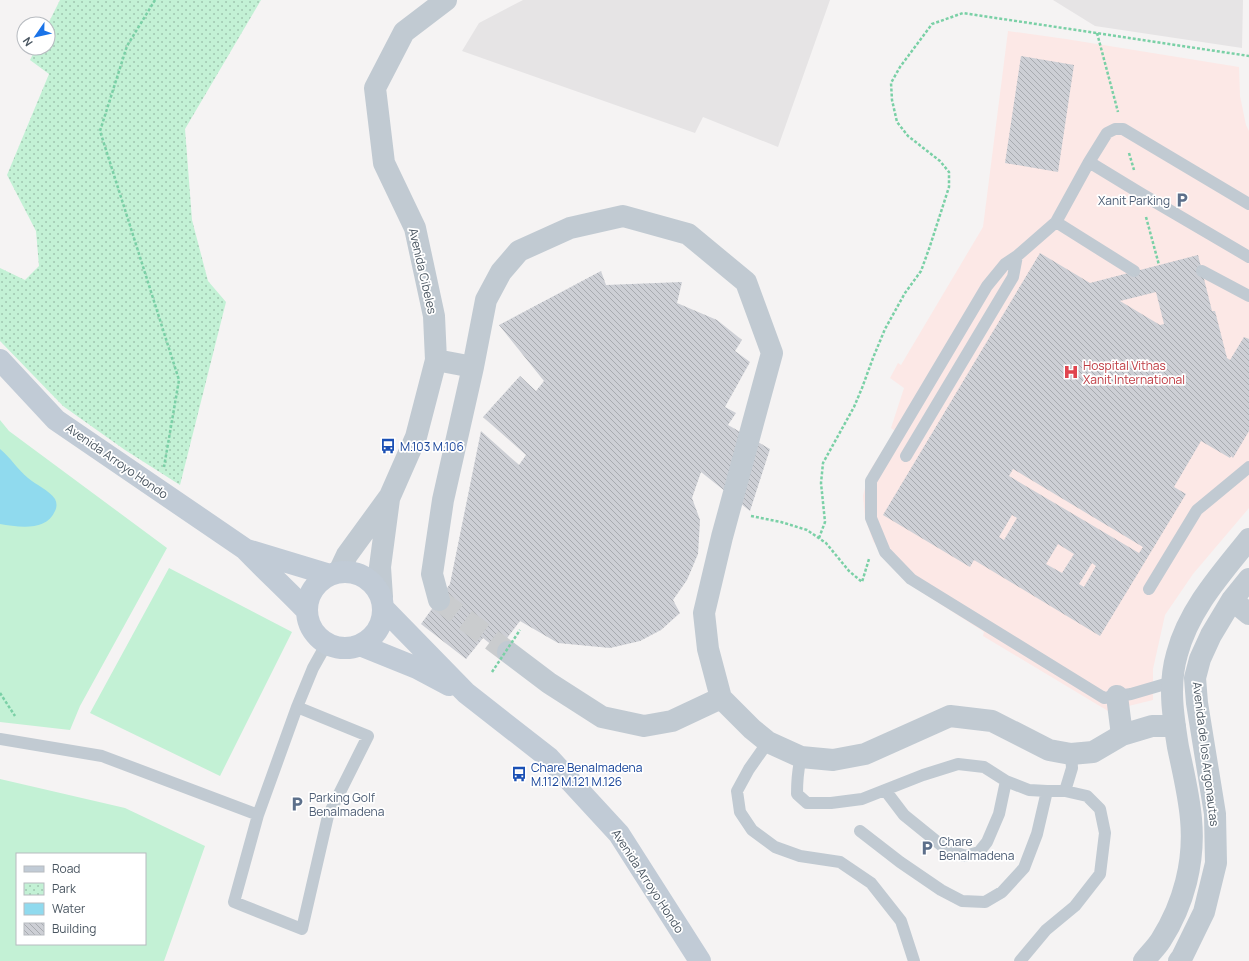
<svg xmlns="http://www.w3.org/2000/svg" width="1249" height="961" font-family="Manrope,sans-serif">
<style>
.education{fill:#e6e4e5}
.medical{fill:#fce8e6}
.green{fill:#c3f1d5;fill-rule:evenodd}
.park{fill:url(#park-dots)}
.water{fill:#90daee}
.building{fill:url(#building-back-hatch);fill-rule:evenodd}
.lines{fill:none;stroke-linecap:round;stroke-linejoin:round}
.street-tunnel{stroke:#caccce;stroke-width:22;stroke-dasharray:22 11;stroke-linecap:butt}
.path{stroke:#7ad0a6;stroke-width:2.5;stroke-dasharray:3 2;stroke-linecap:butt}
.lane{stroke:#c1cad2;stroke-width:12}
.street{stroke:#c1cad2;stroke-width:22}
.secondary{stroke:#c1cbd6;stroke-width:22}
.path-bridge{stroke:#7ad0a6;stroke-width:2.5;stroke-dasharray:3 2;stroke-linecap:butt}
.labels{text-anchor:middle;dominant-baseline:central;stroke-width:3.5;stroke-linejoin:round;paint-order:stroke}
.service-label{font-size:12px;fill:#4e5e75;stroke:#fff;text-anchor:start}
.street-label{font-size:12px;fill:#4a5661;stroke:#fff}
.health-label{font-size:12px;fill:#be3a42;stroke:#fff;text-anchor:start}
.transit-label{font-size:12px;fill:#164399;stroke:#fff;text-anchor:start}
</style>
<defs>
<pattern id="park-dots" width="8" height="8" patternUnits="userSpaceOnUse"><rect width="8" height="8" fill="#c3f1d5"/><path d="M2 2h.1M6 6h.1" fill="none" stroke="#a0c6b0" stroke-width="1.8" stroke-linecap="round"/></pattern>
<pattern id="building-back-hatch" width="6" height="6" patternUnits="userSpaceOnUse"><rect width="6" height="6" fill="#cdcfd5"/><path d="M-1 5l2 2M0 0l6 6M5-1l2 2" fill="none" stroke="#a8abb0"/></pattern>
</defs>
<rect width="100%" height="100%" fill="#f5f3f3"/>
<!-- education -->
<path class="education" d="M523,0H830L778,147L703,117L695,133L462,51L479,23Z
M1053,0H1243L1242,48L1095,26Z"/>
<!-- medical -->
<path class="medical" d="M1008,31L1066,39L1239,67L1240,96L1246,125L1249,131V508L1193,574L1165,615L1153,669V700L1108,711L983,636L984,632L920,591L890,566L873,541L865,518L863,496L869,472L895,431L891,428L904,388L890,378L898,363L901,365L983,227Z"/>
<!-- green -->
<path class="green" d="M0,420L9,431L167,548L80,706L70,730L0,722Z
M169,568L292,632L220,776L90,713Z
M0,779L125,808L205,846L164,961H0ZM17,854H145V944H17Z"/>
<!-- park -->
<path class="park" d="M60,0H261L185,129L192,220L208,281L226,302L180,485L125,450L63,406L0,341V268L25,280L39,266L36,231L7,175L49,74L30,60L36,48H48V24Z"/>
<!-- water -->
<path class="water" d="M0,449C11,458 18,470 28,478C36,485 49,490 55,499C57,503 57,507 55,511C46,532 18,527 0,524Z"/>
<!-- building -->
<path class="building" d="M1021,56L1074,65L1058,172L1005,163Z
M1040,253L1090,283L1198,255L1212,311H1215L1227,358L1230,360L1244,337L1249,339V431L1233,458L1231,456L1230,458L1201,441L1174,487L1186,494L1100,636L974,560L970,567L883,515ZM1156,292L1164,324L1160,325L1120,301ZM1013,469L1143,547L1139,553L1009,476ZM1012,515L1017,518L1004,540L999,537ZM1058,544L1074,554L1062,573L1046,564ZM1092,563L1096,566L1084,587L1079,584Z
M601,271L606,285L682,282L677,303L717,320L742,340L735,351L750,362L725,407L736,413L728,425L770,449L750,511L701,472L692,498L700,520L698,554L687,580L673,600L680,613L661,630L640,641L610,648L558,643L520,621L498,650L483,638L466,659L421,624L450,584L481,431L519,465L526,455L483,417L520,376L536,391L544,381L499,325Z"/>
<g class="lines">
<!-- street-tunnel -->
<path class="street-tunnel" d="M439,600L508,652"/>
<!-- path -->
<path class="path" d="M155,0L127,46L100,131L179,380L164,467
M1097,33L1118,112
M1129,153L1134,170
M1146,217L1159,265
M751,516L781,522L807,530L826,543L849,571L862,582L869,559
M819,538L825,522L821,483L823,463L854,407L862,388L873,358L885,329L905,293L921,271L930,246L949,187V172L940,161L908,136L897,122L892,100L891,83L900,67L932,24L963,13L1249,56
M0,693L15,716"/>
<!-- lane -->
<path class="lane" d="M1089,162L1107,133L1115,129H1123L1249,204
M1056,222L1134,271
M1202,271L1249,296
M906,456L1013,277L1017,256
M1149,589L1197,510L1249,467
M1172,682L1131,694L1104,698L911,579L885,552L871,518V481L987,286L1005,264L1017,256L1056,222L1089,162L1140,193L1249,257
M297,707L368,736L328,816L302,929L234,902L258,815L297,707L313,668L327,643
M0,739L102,756L258,815
M768,742L749,769L737,791L740,812L752,830L775,847L800,856L840,862L871,883L901,921L914,961
M801,757C798,769 797,781 797,794L807,803H831L862,799L923,775L958,764L984,767L1006,781
M885,790L904,815L946,849L965,856L979,852L987,842L999,814L1006,781L1029,790L1047,791H1065L1087,796L1100,809L1105,833L1100,874L1075,906L1046,930L1020,961
M1065,791L1072,768L1071,754
M860,831L900,862L941,890L962,901L985,902L1002,892L1024,868L1037,834L1047,791"/>
<!-- street -->
<path class="street" d="M436,360L473,367
M339,572L347,555L390,496L416,437L436,360L434,316L415,228L384,163L375,88L404,32L446,0
M382,597L380,567L389,499
M439,600L432,574L443,500L473,367L486,300L501,272L519,251L570,228L623,216L688,234L746,282L772,353L722,537L704,613L708,649L721,698L752,729L768,742L801,757L833,760L865,754L950,716L992,721L1049,750L1071,754L1093,752L1122,735L1152,726H1175
M1232,600L1249,614
M508,652L549,683L602,717L644,726L672,721L721,698
M1117,696L1122,735
M1144,961C1149,954 1156,948 1161,940C1184,904 1195,861 1191,819C1189,795 1183,771 1178,747C1173,716 1168,685 1177,654C1189,609 1221,574 1249,539
M1179,961L1182,957L1204,912L1216,863L1215,814L1197,703L1195,678L1200,659L1211,635L1232,600L1249,579"/>
<!-- secondary -->
<path class="secondary" d="M0,360L56,420L245,549C265,570 287,590 307,611
M247,550L330,575
M307 610a38 38 0 1 1 76 0a38 38 0 1 1-76 0Z
M384,609L466,693L549,758L619,834L700,961
M360,645L417,668L449,685"/>
<!-- path-bridge -->
<path class="path-bridge" d="M492,672L520,630"/>
</g>
<!-- icons -->
<defs>
<g id="parking-bare" transform="scale(1.2)"><path d="M-3.5-5.5H1a3.5 3.5 0 0 1 0 7H-1V5.5H-3.5ZM-1-3.4V-.6H.8a1.4 1.4 0 0 0 0-2.8Z" fill="#5c6f8a" stroke="#fff" stroke-width="2.5" paint-order="stroke"/></g>
<g id="hospital-bare" transform="scale(1.2)"><path d="M-5-5h3v3.5h4V-5h3V5h-3V1.5h-4V5h-3Z" fill="#e0444e" stroke="#fff" stroke-width="2.5" paint-order="stroke"/></g>
<g id="bus-bare" transform="scale(1.2)"><path d="M-5-6H5V4H4V6H2V4H-2V6H-4V4H-5ZM-3.5-4V0h7V-4ZM-3.5 1.2v1.5H-2V1.2ZM2 1.2v1.5H3.5V1.2Z" fill="#1a4fb4" stroke="#fff" stroke-width="2.5" paint-order="stroke"/></g>
</defs>
<g fill-rule="evenodd">
<use href="#parking-bare" x="1182" y="200"/>
<use href="#hospital-bare" x="1071" y="372"/>
<use href="#bus-bare" x="388" y="446"/>
<use href="#bus-bare" x="519" y="774"/>
<use href="#parking-bare" x="297" y="804"/>
<use href="#parking-bare" x="927" y="848"/>
</g>
<g class="labels">
<!-- service labels -->
<g class="service-label">
<text x="1170" y="200" text-anchor="end">Xanit Parking</text>
<text x="309" y="797">Parking Golf<tspan x="309" dy="14">Benalmadena</tspan></text>
<text x="939" y="841">Chare<tspan x="939" dy="14">Benalmadena</tspan></text>
</g>
<!-- street labels -->
<g class="street-label">
<text transform="translate(423 271) rotate(77)">Avenida Cibeles</text>
<text transform="translate(117 461) rotate(35)">Avenida Arroyo Hondo</text>
<text transform="translate(1206 754) rotate(83)">Avenida de los Argonautas</text>
<text transform="translate(648 881) rotate(57)">Avenida Arroyo Hondo</text>
</g>
<!-- health labels -->
<g class="health-label">
<text x="1083" y="365">Hospital Vithas<tspan x="1083" dy="14">Xanit International</tspan></text>
</g>
<!-- transit labels -->
<g class="transit-label">
<text x="400" y="446">M.103 M.106</text>
<text x="531" y="767">Chare Benalmadena<tspan x="531" dy="14">M.112 M.121 M.126</tspan></text>
</g>
</g>
<!-- legend -->
<rect x="16" y="853" width="130" height="92" fill="#ffffff" stroke="#b7bbc0"/>
<rect x="24" y="866" width="20" height="6" fill="#c1cbd6" stroke="#b7bbc0"/>
<text x="52" y="873" font-size="12" fill="#4a5661">Road</text>
<rect x="24" y="883" width="20" height="12" fill="url(#park-dots)" stroke="#b7bbc0"/>
<text x="52" y="893" font-size="12" fill="#4a5661">Park</text>
<rect x="24" y="903" width="20" height="12" fill="#90daee" stroke="#b7bbc0"/>
<text x="52" y="913" font-size="12" fill="#4a5661">Water</text>
<rect x="24" y="923" width="20" height="12" fill="url(#building-back-hatch)" stroke="#b7bbc0"/>
<text x="52" y="933" font-size="12" fill="#4a5661">Building</text>
<!-- north arrow -->
<g transform="translate(36 36) rotate(236)"><circle r="19" fill="#ffffff" stroke="#b7bbc0"/>
<path d="M0-3L7 15L0 10L-7 15Z" fill="#1a73e8"/>
<text y="-6" font-size="11" font-weight="bold" text-anchor="middle" fill="#4a5661">N</text>
</g>
</svg>
